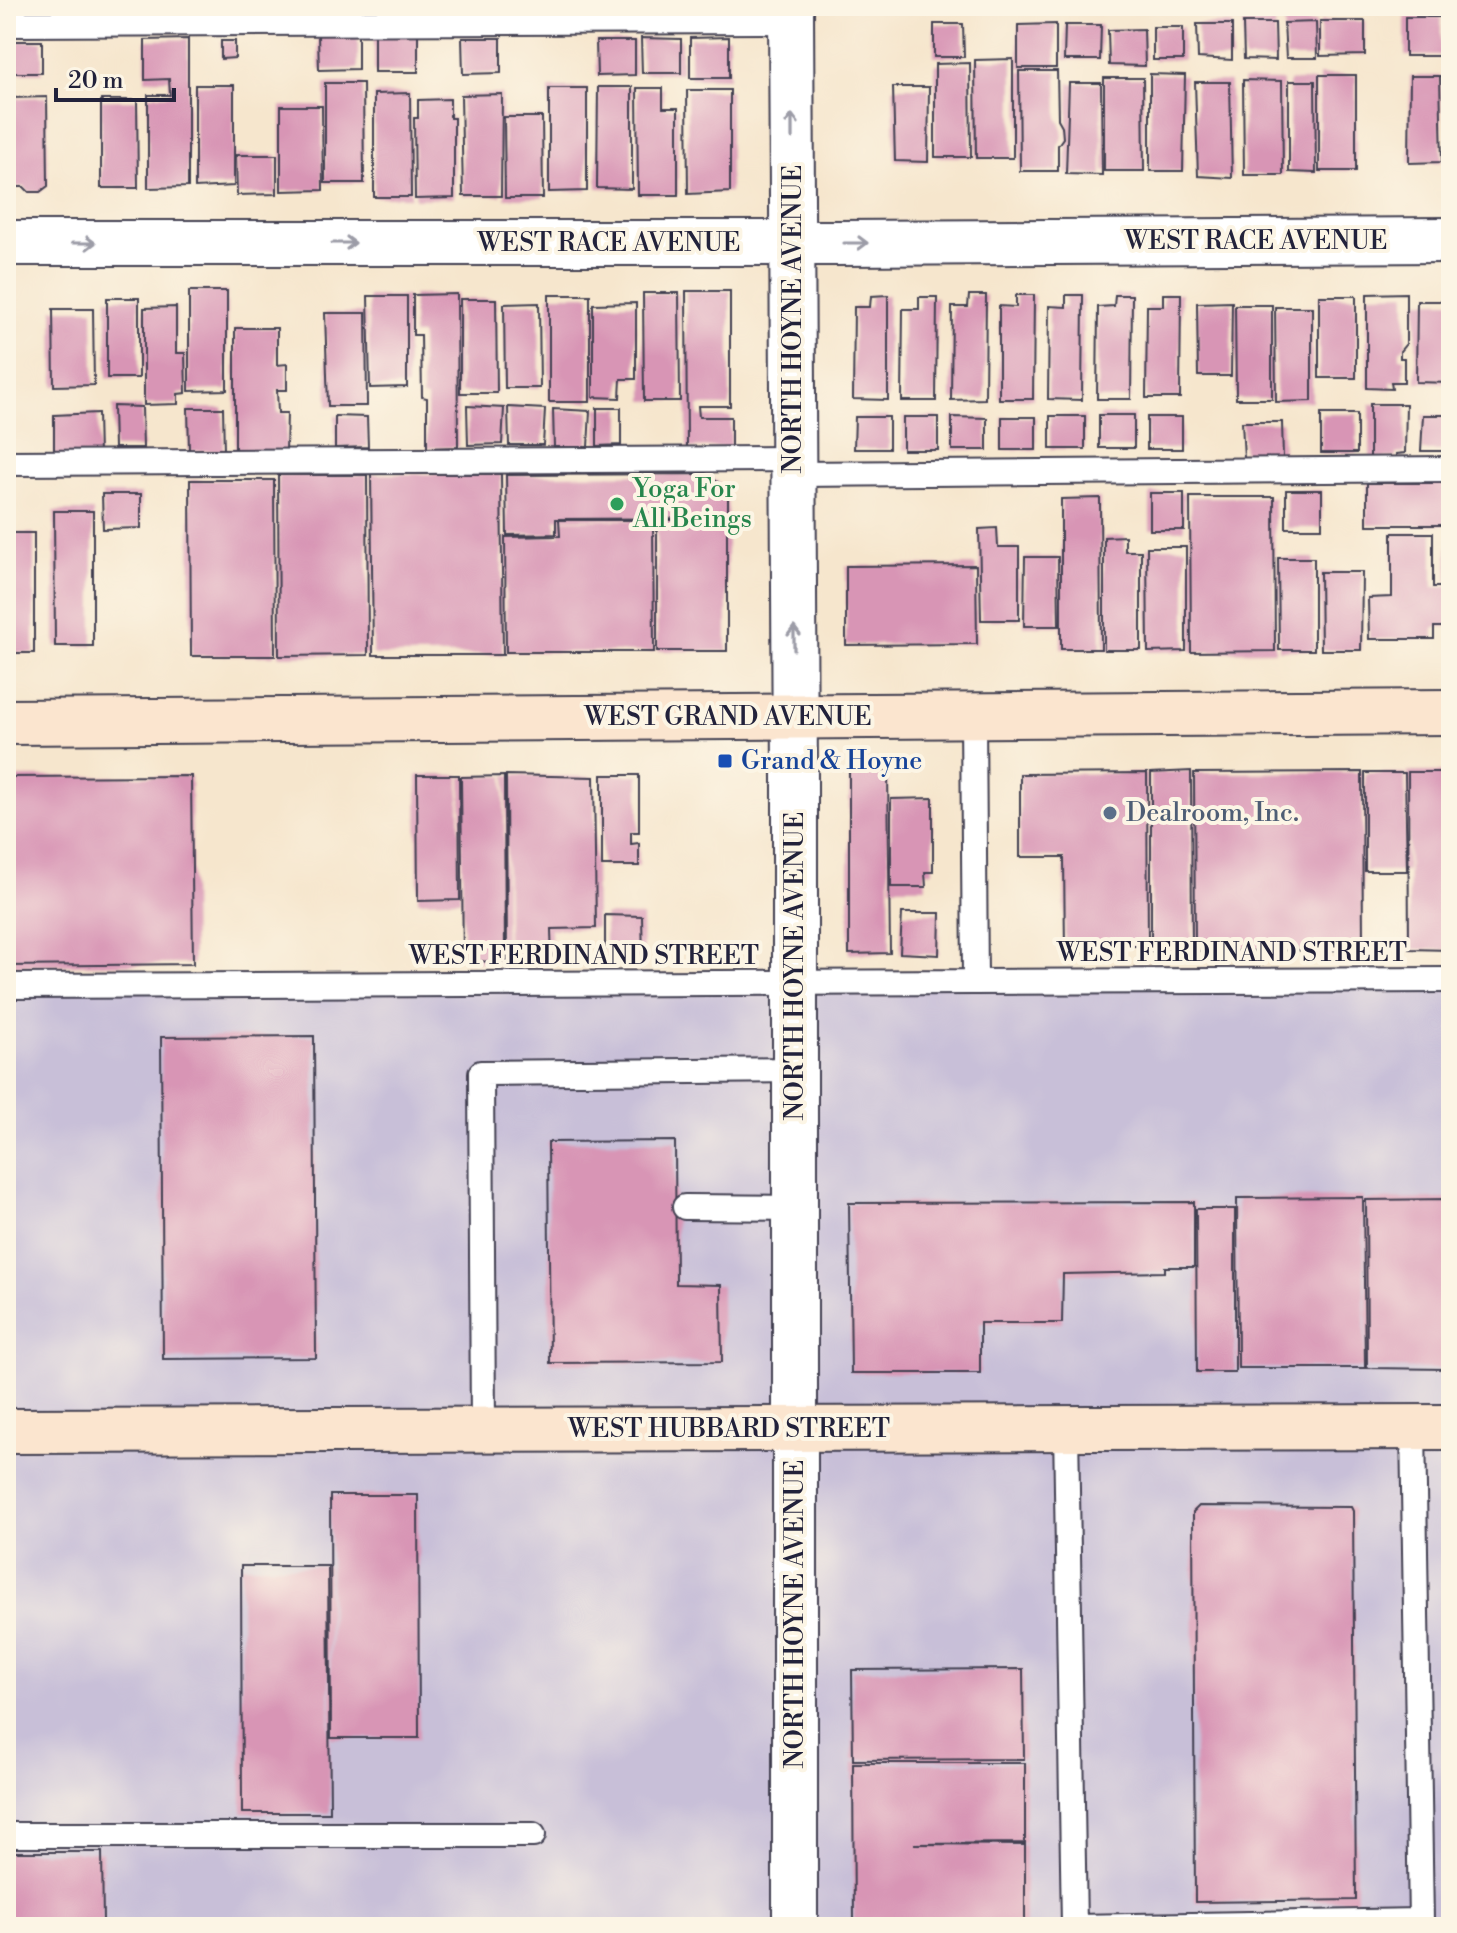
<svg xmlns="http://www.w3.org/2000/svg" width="1457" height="1933" font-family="'Libre Bodoni',serif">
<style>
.industrial{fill:#c8bfd8}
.building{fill:#d895b5}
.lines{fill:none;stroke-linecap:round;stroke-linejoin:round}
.lane-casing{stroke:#423f51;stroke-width:28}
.street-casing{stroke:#423f51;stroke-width:48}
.secondary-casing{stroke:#423f51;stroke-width:48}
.lane{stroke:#fff;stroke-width:24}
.street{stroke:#fff;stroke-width:44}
.secondary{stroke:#fbe5cf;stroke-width:44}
.oneway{stroke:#9c9ca7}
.leisure-dot{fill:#2e9e5b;stroke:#fcf5e5;stroke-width:3}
.transit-dot{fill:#1a4fb4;stroke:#fcf5e5;stroke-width:3}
.service-dot{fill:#5c6f8a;stroke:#fcf5e5;stroke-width:3}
.labels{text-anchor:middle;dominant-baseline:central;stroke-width:8;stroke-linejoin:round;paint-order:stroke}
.street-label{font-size:26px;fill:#22223b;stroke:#fcf5e5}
.leisure-label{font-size:26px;fill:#27864d;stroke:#fcf5e5;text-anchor:start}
.transit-label{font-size:26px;fill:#164399;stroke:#fcf5e5;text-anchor:start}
.service-label{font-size:26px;fill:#4e5e75;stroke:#fcf5e5;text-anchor:start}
</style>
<rect width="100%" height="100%" fill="#fcf5e5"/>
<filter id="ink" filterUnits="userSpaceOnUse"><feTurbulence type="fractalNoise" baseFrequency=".0125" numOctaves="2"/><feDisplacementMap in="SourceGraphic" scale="16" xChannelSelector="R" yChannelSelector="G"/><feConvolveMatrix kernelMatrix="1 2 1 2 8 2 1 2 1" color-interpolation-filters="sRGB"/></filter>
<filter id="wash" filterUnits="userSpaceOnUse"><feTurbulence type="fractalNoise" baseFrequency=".006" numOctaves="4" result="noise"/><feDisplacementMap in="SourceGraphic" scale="32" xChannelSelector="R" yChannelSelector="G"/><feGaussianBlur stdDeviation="1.8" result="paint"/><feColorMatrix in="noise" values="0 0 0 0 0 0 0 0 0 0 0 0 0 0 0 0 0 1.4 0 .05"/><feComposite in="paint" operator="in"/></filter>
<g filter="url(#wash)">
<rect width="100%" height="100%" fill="#f6e6cd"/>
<!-- industrial -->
<path class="industrial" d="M1451,972V1927H6V984Z"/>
<g id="blocks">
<!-- building -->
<path class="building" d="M1405,17H1441V56H1405Z
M1320,21H1365V55L1320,56Z
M1316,22L1317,58H1286L1284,23Z
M1243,23H1275L1276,60L1244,59Z
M934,24H963L964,57H934Z
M1056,24V68H1018V25Z
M1197,24H1232V60L1198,58Z
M1065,25H1101L1100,60H1064Z
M1153,27H1183V60H1153Z
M1144,29L1145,66L1109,65L1108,30Z
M374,33H418V72H374Z
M318,35H358V69L319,70Z
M729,37V78H690V38Z
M462,38H501V73L463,74Z
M641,38L681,39V73H642Z
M188,39V187L148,188V95H170L169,79L145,80V40Z
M9,41H42V73H9Z
M221,41H235V58L221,59Z
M596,41H635V75L597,76Z
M1013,59V158H976L975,60Z
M970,63L971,157H935V64Z
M1019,71H1057L1058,119L1062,126L1063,138L1058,145V171H1020Z
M1150,74L1185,75L1183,171H1150Z
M1319,75H1356V171H1319Z
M1410,76H1440L1442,162L1409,163Z
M1104,78H1143L1144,171H1104Z
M1243,80L1282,81L1283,175H1244Z
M1289,81H1315L1316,173L1289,172Z
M1195,82H1230L1232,178L1198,176Z
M325,83H363L364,183H325Z
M1069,83H1101L1102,175L1066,174Z
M195,85H234V186L195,188Z
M598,87H632V189L597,188Z
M893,87H929L928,162L895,161Z
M549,88H587V191L549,192Z
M637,88H663V108H678V195H638Z
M687,90H730V192L688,194Z
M410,93L411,197H374V94Z
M502,94L501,196H463L461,95Z
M47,97L48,186L40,192H29L24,187H10V98Z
M450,99V118H454V198L415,199L414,118H418V100Z
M101,100H137L138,188H101Z
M281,106H322L323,190L281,191Z
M504,117H542L543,198H505Z
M236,155H277V194L237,195Z
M189,291H227V390L189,391Z
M686,291H730V406H698L699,417H731V447L687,448Z
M643,293H679L680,401H644Z
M1406,293V344L1400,351V358H1404V382H1391L1392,389L1367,388V294Z
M457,294L458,447L427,448V398L422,397L421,335H413V295Z
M1163,294H1181L1180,398H1146L1147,306H1163Z
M549,295H590V402H549Z
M888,295V400L853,399L854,307H870L871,296Z
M969,295H986L985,399L951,400L952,307H968Z
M1016,295H1034L1033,399H999V306L1016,307Z
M1066,295H1083L1082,400L1048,399L1049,306L1066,307Z
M1115,295H1132L1131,399H1097L1098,307L1114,306Z
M368,296H407V387L370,388Z
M1319,296H1356V378H1319Z
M919,297H937L936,401H902L903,309H919Z
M107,298H139V378H107Z
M460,299H496L497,393H460Z
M1417,301H1451V383L1416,382Z
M1232,302L1231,376H1198L1197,303Z
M539,303L540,388H505L504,304Z
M636,303V379H621L620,398L593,397V304Z
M1235,305H1272V399H1236Z
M176,307V353H185L186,393L178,394V404L144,405V308Z
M1275,307H1312V401L1276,402Z
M53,309H93L94,385L54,386Z
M325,313H366L367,406H328Z
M235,328H277V365L287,364V390H277L278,413H287L286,451L235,452Z
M1370,404H1406L1405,453L1396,454V458H1370Z
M113,406L142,407L143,448H114Z
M467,406L504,408L502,444L468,445Z
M508,407L545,409L543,445H509Z
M188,408H223L224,451H189Z
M597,408H621V445L597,446Z
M553,409L590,411L588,447H554Z
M98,413L99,456H54V415Z
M1321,414H1357V453H1321Z
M1099,415H1134V448H1099Z
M1423,415H1451V451H1421Z
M335,416L367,417L368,447L335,448Z
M1050,416H1085V449H1050Z
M855,417H889V449H854Z
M903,417H938V450H903Z
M952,417L987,418V450H952Z
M1002,417H1036V450H1002Z
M1147,417H1182V449H1147Z
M1242,422H1282L1283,458H1244Z
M371,474H501L503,655H373Z
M706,474L728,489V518L556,519V534L507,535L506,475Z
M278,475H367L368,655L279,656Z
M190,480H274L275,656H191Z
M1367,483H1451V525H1367Z
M1286,490H1322V528H1286Z
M1150,493H1184V530H1150Z
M102,494H141V528L103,529Z
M1190,497H1274L1275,651L1191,652Z
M1100,498L1101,649H1061V499Z
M54,511H93V646H55Z
M559,520H653L654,652H506L505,537L560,536Z
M657,520H727V651H657Z
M997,528L998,547H1019V620H981L979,529Z
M6,533H34V653H6Z
M1392,533H1433V587H1448L1447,547H1451V627H1434V639H1369L1368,598L1392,597Z
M1125,536V551H1141V650H1104V537Z
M1147,547H1186V651L1148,652Z
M1025,557H1058L1059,626H1024Z
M1278,558H1314V650H1279Z
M976,565L977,644L846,645V566Z
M1320,572H1362L1361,650H1321Z
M849,771H888L890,953L849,954Z
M1191,771L1192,951H1151V773Z
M1362,772L1363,950L1195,951L1194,773Z
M1408,772H1449L1450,950L1409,949Z
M1147,773L1148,946H1102V952H1065L1064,857H1020V774Z
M1365,773H1405L1407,871H1365Z
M417,775H459L460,900L418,901Z
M506,775L594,777L596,928L551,929L552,963H507Z
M602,775H639V832H631V844L639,843V866H602Z
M191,776L193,964L6,966V777Z
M504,776L505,962L463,961L461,777Z
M933,798V872H925L926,887H891V799Z
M902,913H940L939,955L900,953Z
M605,915L642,916L643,959L605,958Z
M314,1036L316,1358L163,1359L161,1037Z
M675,1141L676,1284L721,1285L722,1362L550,1363L548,1142Z
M1363,1197L1365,1368H1238L1237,1198Z
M1448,1199V1369L1367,1368L1366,1200Z
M1194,1202V1267H1165V1272L1063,1274L1062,1323H980V1373H851L849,1203Z
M1196,1209H1235V1372H1197Z
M330,1495H418L419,1738H331Z
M1199,1506L1351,1507L1353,1511L1356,1900L1195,1902L1193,1512Z
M241,1566H328L330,1813H242Z
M1023,1669L1024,1759L853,1760L852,1670Z
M853,1763H1025V1843L914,1844L1025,1845V1927H854Z
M6,1852H102L103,1922L43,1923V1927H6Z"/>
</g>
</g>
<g filter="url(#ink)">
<use href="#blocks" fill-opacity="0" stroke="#423f51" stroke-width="2"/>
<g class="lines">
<!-- lane casing -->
<g class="lane-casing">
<path id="lane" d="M6,24L791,21
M6,463L793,459
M793,474L1451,469
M973,715L975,982
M6,986L1451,980
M685,1207L795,1208
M1066,1428L1074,1927L1421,1921L1413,1427
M483,1430L481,1073L795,1070
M6,1835H533"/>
</g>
<!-- street casing -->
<g class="street-casing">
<path id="street" d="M791,6L795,780V1927
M6,243H836L1451,240"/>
</g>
<!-- secondary casing -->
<g class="secondary-casing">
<path id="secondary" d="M6,722L1451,712
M6,1431L1451,1427"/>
</g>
<!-- lane -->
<use href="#lane" class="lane"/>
<!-- street -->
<use href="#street" class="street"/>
<!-- secondary -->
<use href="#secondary" class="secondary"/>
</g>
<!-- one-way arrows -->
<defs><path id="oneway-shaft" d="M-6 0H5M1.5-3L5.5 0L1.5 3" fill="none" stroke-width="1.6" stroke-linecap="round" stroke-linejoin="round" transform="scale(2)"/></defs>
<g class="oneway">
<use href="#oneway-shaft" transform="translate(792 126) rotate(-90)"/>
<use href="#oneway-shaft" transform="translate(84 243)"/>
<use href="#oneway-shaft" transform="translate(344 243)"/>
<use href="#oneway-shaft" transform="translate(856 243)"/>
<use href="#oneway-shaft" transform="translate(794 638) rotate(-90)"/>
</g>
</g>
<!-- markers -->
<circle class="leisure-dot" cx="617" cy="504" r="8"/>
<rect class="transit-dot" x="717" y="753" width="16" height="16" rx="4"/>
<circle class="service-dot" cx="1110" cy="813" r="8"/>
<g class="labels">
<!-- street labels -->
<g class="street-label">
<text x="1256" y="241">WEST RACE AVENUE</text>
<text x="609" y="243">WEST RACE AVENUE</text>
<text transform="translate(793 319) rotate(-90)">NORTH HOYNE AVENUE</text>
<text x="728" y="717">WEST GRAND AVENUE</text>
<text x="1232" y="953">WEST FERDINAND STREET</text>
<text x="584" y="956">WEST FERDINAND STREET</text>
<text transform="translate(795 966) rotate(-90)">NORTH HOYNE AVENUE</text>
<text x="729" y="1429">WEST HUBBARD STREET</text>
<text transform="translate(795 1614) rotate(-90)">NORTH HOYNE AVENUE</text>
</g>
<!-- leisure labels -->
<g class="leisure-label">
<text x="633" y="489">Yoga For<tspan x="633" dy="30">All Beings</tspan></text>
</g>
<!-- transit labels -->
<g class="transit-label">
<text x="741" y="761">Grand &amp; Hoyne</text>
</g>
<!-- service labels -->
<g class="service-label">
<text x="1126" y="813">Dealroom, Inc.</text>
</g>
</g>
<!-- margin -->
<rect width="1457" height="1933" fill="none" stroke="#fcf5e5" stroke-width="32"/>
<!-- scale -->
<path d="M56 88v12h118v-12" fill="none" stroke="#22223b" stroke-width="4"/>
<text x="68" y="88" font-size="24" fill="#22223b" stroke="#fcf5e5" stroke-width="6" paint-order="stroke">20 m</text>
</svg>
